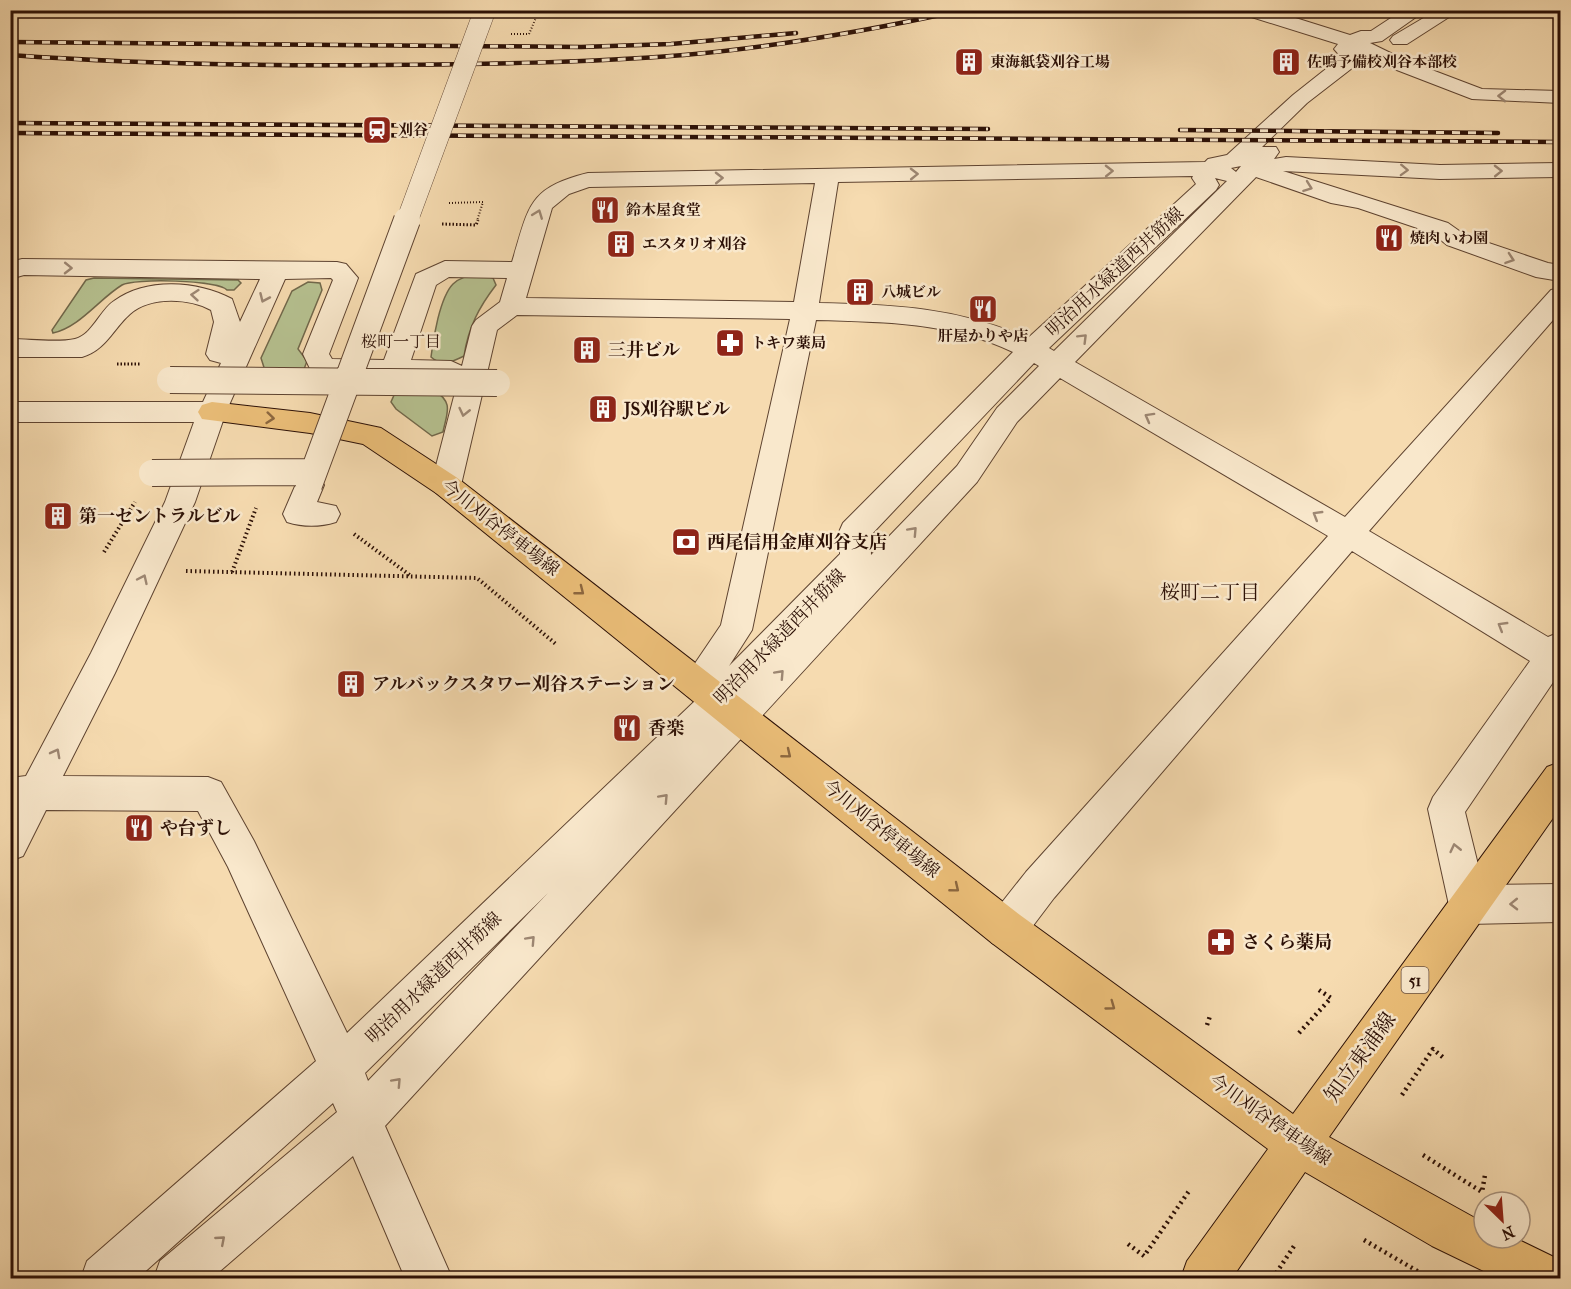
<svg xmlns="http://www.w3.org/2000/svg" width="1571" height="1289" font-family="'IM FELL French Canon','Noto Serif JP',serif">
<style>
.green{fill:#b6c190;stroke:#71684b;stroke-width:1.5}
.lines{fill:none;stroke-linecap:round;stroke-linejoin:round}
.minor-casing{stroke:#5e4330;stroke-width:2}
.major-casing{stroke:#2c1006;stroke-width:2}
.path-far3{stroke:#2c1006;stroke-width:2;stroke-dasharray:1 2;stroke-linecap:butt}
.path-far2{stroke:#2c1006;stroke-width:3;stroke-dasharray:1.5 2;stroke-linecap:butt}
.path-far1{stroke:#2c1006;stroke-width:4;stroke-dasharray:1.5 3;stroke-linecap:butt}
.path{stroke:#2c1006;stroke-width:4.5;stroke-dasharray:2 4;stroke-linecap:butt}
.minor{fill:#f9e8cc;fill-rule:evenodd}
.major{fill:#ebbe78;fill-rule:evenodd}
.rail-casing{stroke:#2c1006;stroke-width:4.5}
.rail{stroke:#f9e8cc;stroke-width:3;stroke-dasharray:8;stroke-linecap:butt}
.minor-bridge-far1-casing{stroke:#5e4330;stroke-width:22;stroke-linecap:butt}
.minor-bridge-casing{stroke:#5e4330;stroke-width:28;stroke-linecap:butt}
.minor-bridge-far1{stroke:#f9e8cc;stroke-width:21}
.minor-bridge{stroke:#f9e8cc;stroke-width:26}
.oneway{stroke:#9d8773}
.oneway2{stroke:#8c673f}
.labels{text-anchor:middle;dominant-baseline:central;stroke-width:5;stroke-linejoin:round;paint-order:stroke}
.far-poi-label{font-size:15px;font-weight:bold;fill:#2c1006;stroke:#f9e8cc;text-anchor:start}
.far-neighbourhood-label{font-size:16px;fill:#2c1006;stroke:#f9e8cc}
.shield{fill:#f9e8cc;stroke:#6a5141;stroke-width:1.5}
.shield-label{font-size:16px;font-weight:bold;fill:#2c1006}
.street-label{font-size:18px;fill:#2c1006;stroke:#f9e8cc}
.poi-label{font-size:18px;font-weight:bold;fill:#2c1006;stroke:#f9e8cc;text-anchor:start}
.neighbourhood-label{font-size:20px;fill:#2c1006;stroke:#f9e8cc}
.near-street-label{font-size:21px;fill:#2c1006;stroke:#f9e8cc}
</style>
<rect width="100%" height="100%" fill="#f6dbb0"/>
<filter id="stains"><feTurbulence type="fractalNoise" baseFrequency=".00333" numOctaves="4"/><feColorMatrix values="0 0 0 0 .2 0 0 0 0 .09 0 0 0 0 .02 0 0 0 .5 -.17"/></filter>
<radialGradient id="worn" r=".72"><stop offset=".6" stop-color="#630" stop-opacity="0"/><stop offset="1" stop-color="#630" stop-opacity=".3"/></radialGradient>
<!-- green -->
<path class="green" d="M479,274L493,278L496,285C479,307 468,328 464,356C452,362 442,367 431,357C433,339 440,297 453,284C460,277 469,276 479,274Z
M94,278L238,280L241,283L234,290H227C219,280 133,278 122,285C99,299 80,327 53,333L52,330L86,280Z
M308,282L320,283L322,290L298,349L307,361L303,372L267,377L261,358L292,291Z
M434,390C454,403 447,412 443,432L432,436L396,409L391,402L395,393Z"/>
<g class="lines">
<!-- minor casing -->
<g class="minor-casing">
<path id="minor" d="M1240,10H1270L1350,35L1361,31H1371L1403,10H1426L1382,41L1370,43L1403,59L1482,89L1560,91V103L1472,99L1389,67L1359,53L1363,58L1360,62L1307,103L1262,147H1276L1279,152L1274,159L1286,157L1440,165L1560,163V177L1440,179L1283,171L1448,223L1465,235L1548,263L1560,265V281L1536,277L1447,245L1432,233L1358,208L1331,203L1256,177L1075,362L1345,517L1551,290L1560,288V312L1369,531L1548,637L1560,632V672L1465,812L1483,885L1560,884V922L1468,924L1454,919L1449,905L1428,809L1433,797L1530,661L1352,551L1054,898L1020,943L1006,949L992,943L986,929L992,915L1026,872L1328,536L1060,378L1017,422L977,482L385,1126L452,1278H405L353,1156L212,1278H154L160,1261L337,1112L333,1103L138,1278H81L87,1261L316,1061L228,867L198,811L46,810L23,856L10,861V778L26,776L91,653L165,502L194,422H10V402H203L221,363L210,360L206,354L214,322L211,310C189,298 150,296 130,314C113,329 106,350 82,357H10V339C29,339 57,343 75,339C92,335 100,310 114,301C147,277 198,281 232,299L240,322L260,279L24,275L10,279V262L22,259L337,262L346,264L358,278L329,354L332,359L384,360L416,274L445,261L512,262C529,207 527,188 588,173L1205,162L1208,159L1227,155L1293,95L1341,57L1334,49L1338,44L1242,14ZM1241,166L1236,172L1231,168ZM1193,176L1192,178L1196,184L1028,338C955,307 897,305 819,303L838,182ZM1215,178L1227,181L1054,351L1049,348L1216,190L1219,185ZM815,183L794,302L526,298L552,208L569,194L589,187ZM449,277L507,278L500,302L476,320L472,326L462,366L451,361L411,360L436,285ZM331,278L333,280L303,354L313,375L323,377L451,379L459,377L431,485L436,493L446,496L456,493L461,485L497,330L517,315L790,319L721,625L681,684L686,695L697,699L347,1033L254,841L221,782L208,777L63,776L115,673L195,502L226,412L285,279ZM816,320C885,322 950,322 1013,352L843,523L839,532L840,554L729,666L752,630ZM1034,363L1039,366L997,408L957,466L871,555L870,536ZM548,893L368,1081L365,1073Z
M1437,10H1460L1407,44H1393L1390,40L1393,36Z
M309,474L319,477L324,485L317,502L336,506L340,514L336,522C320,527 303,527 287,522L283,514L299,477Z"/>
</g>
<!-- major casing -->
<g class="major-casing">
<path id="major" d="M212,402L310,413L381,428L456,477L1020,915L1293,1114L1547,767L1560,762V808L1329,1137L1484,1223V1238H1515L1560,1260V1278H1498L1432,1246L1305,1172L1232,1278H1181L1187,1261L1268,1149L992,943L436,493L363,444L310,433L202,419L198,412L202,405Z"/>
</g>
<!-- path-far3 -->
<path class="path-far3" d="M511,34H529L538,13
M449,203L483,202L477,221"/>
<!-- path-far2 -->
<path class="path-far2" d="M442,224L476,225L478,220
M117,364H140"/>
<!-- path-far1 -->
<path class="path-far1" d="M354,534L411,576
M104,552L135,502
M186,571L477,578L557,645
M232,572L256,508"/>
<!-- path -->
<path class="path" d="M1207,1025L1210,1016
M1299,1033L1331,998L1319,990
M1402,1095L1433,1049L1445,1059
M1423,1155L1482,1192L1485,1175
M1364,1240L1419,1272
M1128,1244L1144,1256L1189,1191
M1273,1278L1296,1243"/>
<!-- minor -->
<use href="#minor" class="minor"/>
<!-- major -->
<use href="#major" class="major"/>
<!-- rail casing -->
<g class="rail-casing">
<path id="rail" d="M10,42L581,47L671,44L796,33
M10,55C135,64 260,66 385,65C485,64 585,63 684,55C778,47 871,30 964,10
M10,123L988,129
M1180,130L1498,133
M10,133L1560,142"/>
</g>
<!-- rail -->
<use href="#rail" class="rail"/>
<!-- minor-bridge-far1 casing -->
<g class="minor-bridge-far1-casing">
<path id="minor-bridge-far1" d="M407,221L485,10"/>
</g>
<!-- minor-bridge casing -->
<g class="minor-bridge-casing">
<path id="minor-bridge" d="M170,380L497,383
M152,473L313,472
M309,485L407,220"/>
</g>
<!-- minor-bridge-far1 -->
<use href="#minor-bridge-far1" class="minor-bridge-far1"/>
<!-- minor-bridge -->
<use href="#minor-bridge" class="minor-bridge"/>
</g>
<!-- one-way arrows -->
<defs><path id="oneway-chevron" d="M-2-3.5L2.5 0L-2 3.5" fill="none" stroke-width="1.6" stroke-linecap="round" stroke-linejoin="round" transform="scale(1.5)"/></defs>
<g class="oneway">
<use href="#oneway-chevron" transform="translate(1502 96) rotate(-179)"/>
<use href="#oneway-chevron" transform="translate(1404 170) rotate(2)"/>
<use href="#oneway-chevron" transform="translate(1109 171) rotate(-1)"/>
<use href="#oneway-chevron" transform="translate(1498 171) rotate(-1)"/>
<use href="#oneway-chevron" transform="translate(914 174) rotate(-1)"/>
<use href="#oneway-chevron" transform="translate(719 178) rotate(-1)"/>
<use href="#oneway-chevron" transform="translate(1308 187) rotate(20)"/>
<use href="#oneway-chevron" transform="translate(538 214) rotate(-69)"/>
<use href="#oneway-chevron" transform="translate(1510 259) rotate(19)"/>
<use href="#oneway-chevron" transform="translate(68 268) rotate(1)"/>
<use href="#oneway-chevron" transform="translate(195 295) rotate(-175)"/>
<use href="#oneway-chevron" transform="translate(264 298) rotate(114)"/>
<use href="#oneway-chevron" transform="translate(1083 338) rotate(-45)"/>
<use href="#oneway-chevron" transform="translate(464 412) rotate(103)"/>
<use href="#oneway-chevron" transform="translate(1149 417) rotate(-151)"/>
<use href="#oneway-chevron" transform="translate(1317 515) rotate(-149)"/>
<use href="#oneway-chevron" transform="translate(913 531) rotate(-47)"/>
<use href="#oneway-chevron" transform="translate(143 579) rotate(-65)"/>
<use href="#oneway-chevron" transform="translate(1502 626) rotate(-149)"/>
<use href="#oneway-chevron" transform="translate(780 674) rotate(-47)"/>
<use href="#oneway-chevron" transform="translate(56 753) rotate(-62)"/>
<use href="#oneway-chevron" transform="translate(664 798) rotate(-47)"/>
<use href="#oneway-chevron" transform="translate(1455 848) rotate(-103)"/>
<use href="#oneway-chevron" transform="translate(1514 904) rotate(179)"/>
<use href="#oneway-chevron" transform="translate(531 940) rotate(-47)"/>
<use href="#oneway-chevron" transform="translate(397 1082) rotate(-47)"/>
<use href="#oneway-chevron" transform="translate(221 1240) rotate(-41)"/>
</g>
<g class="oneway2">
<use href="#oneway-chevron" transform="translate(270 418) rotate(6)"/>
<use href="#oneway-chevron" transform="translate(580 591) rotate(38)"/>
<use href="#oneway-chevron" transform="translate(787 754) rotate(39)"/>
<use href="#oneway-chevron" transform="translate(955 888) rotate(39)"/>
<use href="#oneway-chevron" transform="translate(1111 1006) rotate(36)"/>
</g>
<!-- icons -->
<defs>
<g id="building-square" transform="scale(1.5)"><rect x="-9" y="-9" width="18" height="18" rx="4" fill="#8f2418" stroke="#f9e8cc"/><path d="M-4-6H4V6H1V3H-1V6H-4ZM-2.5-4.3h1.7v1.8h-1.7ZM.8-4.3h1.7v1.8H.8ZM-2.5-1h1.7V.8h-1.7ZM.8-1h1.7V.8H.8Z" fill="#fff"/></g>
<g id="station-square" transform="scale(1.5)"><rect x="-9" y="-9" width="18" height="18" rx="4" fill="#8f2418" stroke="#f9e8cc"/><path d="M-3-6H3Q5-6 5-4V2Q5 4 3 4L4.5 6H3L1.5 4h-3L-3 6H-4.5L-3 4Q-5 4-5 2V-4Q-5-6-3-6ZM-3.5-4v3h7v-3ZM-3.5 1v1.5H-2V1ZM2 1v1.5H3.5V1Z" fill="#fff"/></g>
<g id="restaurant-square" transform="scale(1.5)"><rect x="-9" y="-9" width="18" height="18" rx="4" fill="#8f2418" stroke="#f9e8cc"/><path d="M-5-6h1v4h1v-4h1v4h1v-4h1v5L-1.5 .5V6h-2V.5L-5-1ZM5-6V6H3V1.5H1.5Q1.5-4 5-6Z" fill="#fff"/></g>
<g id="pharmacy-square" transform="scale(1.5)"><rect x="-9" y="-9" width="18" height="18" rx="4" fill="#8f2418" stroke="#f9e8cc"/><path d="M-2-6h4v4h4v4h-4v4h-4v-4h-4v-4h4Z" fill="#fff"/></g>
<g id="bank-square" transform="scale(1.5)"><rect x="-9" y="-9" width="18" height="18" rx="4" fill="#8f2418" stroke="#f9e8cc"/><path d="M-6-4H6V4H-6ZM0-2.3a2.3 2.3 0 1 0 0 4.6a2.3 2.3 0 1 0 0-4.6Z" fill="#fff"/></g>
</defs>
<g fill-rule="evenodd">
<use href="#building-square" x="969" y="62"/>
<use href="#building-square" x="1286" y="62"/>
<use href="#station-square" x="377" y="130"/>
<use href="#restaurant-square" x="605" y="210"/>
<use href="#restaurant-square" x="1389" y="238"/>
<use href="#building-square" x="621" y="244"/>
<use href="#building-square" x="860" y="292"/>
<use href="#restaurant-square" x="983" y="309"/>
<use href="#pharmacy-square" x="730" y="343"/>
<use href="#building-square" x="587" y="350"/>
<use href="#building-square" x="603" y="409"/>
<use href="#building-square" x="58" y="516"/>
<use href="#bank-square" x="686" y="542"/>
<use href="#building-square" x="351" y="684"/>
<use href="#restaurant-square" x="627" y="728"/>
<use href="#restaurant-square" x="139" y="828"/>
<use href="#pharmacy-square" x="1221" y="942"/>
</g>
<g class="labels">
<!-- far-poi labels -->
<g class="far-poi-label">
<text x="990" y="62">東海紙袋刈谷工場</text>
<text x="1307" y="62">佐鳴予備校刈谷本部校</text>
<text x="398" y="130">刈谷</text>
<text x="626" y="210">鈴木屋食堂</text>
<text x="1410" y="238">焼肉 いわ園</text>
<text x="642" y="244">エスタリオ刈谷</text>
<text x="881" y="292">八城ビル</text>
<text x="983" y="336" text-anchor="middle">肝屋かりや店</text>
<text x="751" y="343">トキワ薬局</text>
</g>
<!-- far-neighbourhood labels -->
<g class="far-neighbourhood-label">
<text x="401" y="341">桜町一丁目</text>
</g>
<!-- shield labels -->
<rect class="shield" x="1401.5" y="967" width="27" height="26" rx="4.5"/>
<g class="shield-label">
<text x="1415" y="980">51</text>
</g>
<!-- street labels -->
<g class="street-label">
<text transform="translate(1115 272) rotate(-43)">明治用水緑道西井筋線</text>
<text transform="translate(500 528) rotate(38)">今川刈谷停車場線</text>
<text transform="translate(780 637) rotate(-46)">明治用水緑道西井筋線</text>
<text transform="translate(881 829) rotate(39)">今川刈谷停車場線</text>
<text transform="translate(434 978) rotate(-44)">明治用水緑道西井筋線</text>
<text transform="translate(1270 1120) rotate(35)">今川刈谷停車場線</text>
</g>
<!-- poi labels -->
<g class="poi-label">
<text x="608" y="350">三井ビル</text>
<text x="624" y="409">JS刈谷駅ビル</text>
<text x="79" y="516">第一セントラルビル</text>
<text x="707" y="542">西尾信用金庫刈谷支店</text>
<text x="372" y="684">アルバックスタワー刈谷ステーション</text>
<text x="648" y="728">香楽</text>
<text x="160" y="828">や台ずし</text>
<text x="1242" y="942">さくら薬局</text>
</g>
<!-- neighbourhood labels -->
<g class="neighbourhood-label">
<text x="1210" y="592">桜町二丁目</text>
</g>
<!-- near-street labels -->
<g class="near-street-label">
<text transform="translate(1360 1057) rotate(-54)">知立東浦線</text>
</g>
</g>
<!-- margin -->
<rect width="1571" height="1289" fill="none" stroke="#f6dbb0" stroke-width="36"/>
<rect x="12" y="12" width="1547" height="1265" fill="none" stroke="#2c1006" stroke-width="3"/>
<rect x="18" y="18" width="1535" height="1253" fill="none" stroke="#2c1006" stroke-width="1.5"/>
<!-- north arrow -->
<g transform="translate(1502 1220) rotate(155)"><circle r="28" fill="#f9e8cc" stroke="#a7927d" stroke-width="1.5"/>
<path d="M0-4.5L10 22L0 15L-10 22Z" fill="#8f2418"/>
<text y="-9" font-size="16" font-weight="bold" text-anchor="middle" fill="#2c1006">N</text>
</g>
<rect width="100%" height="100%" filter="url(#stains)"/>
<rect width="100%" height="100%" fill="url(#worn)"/>
</svg>
